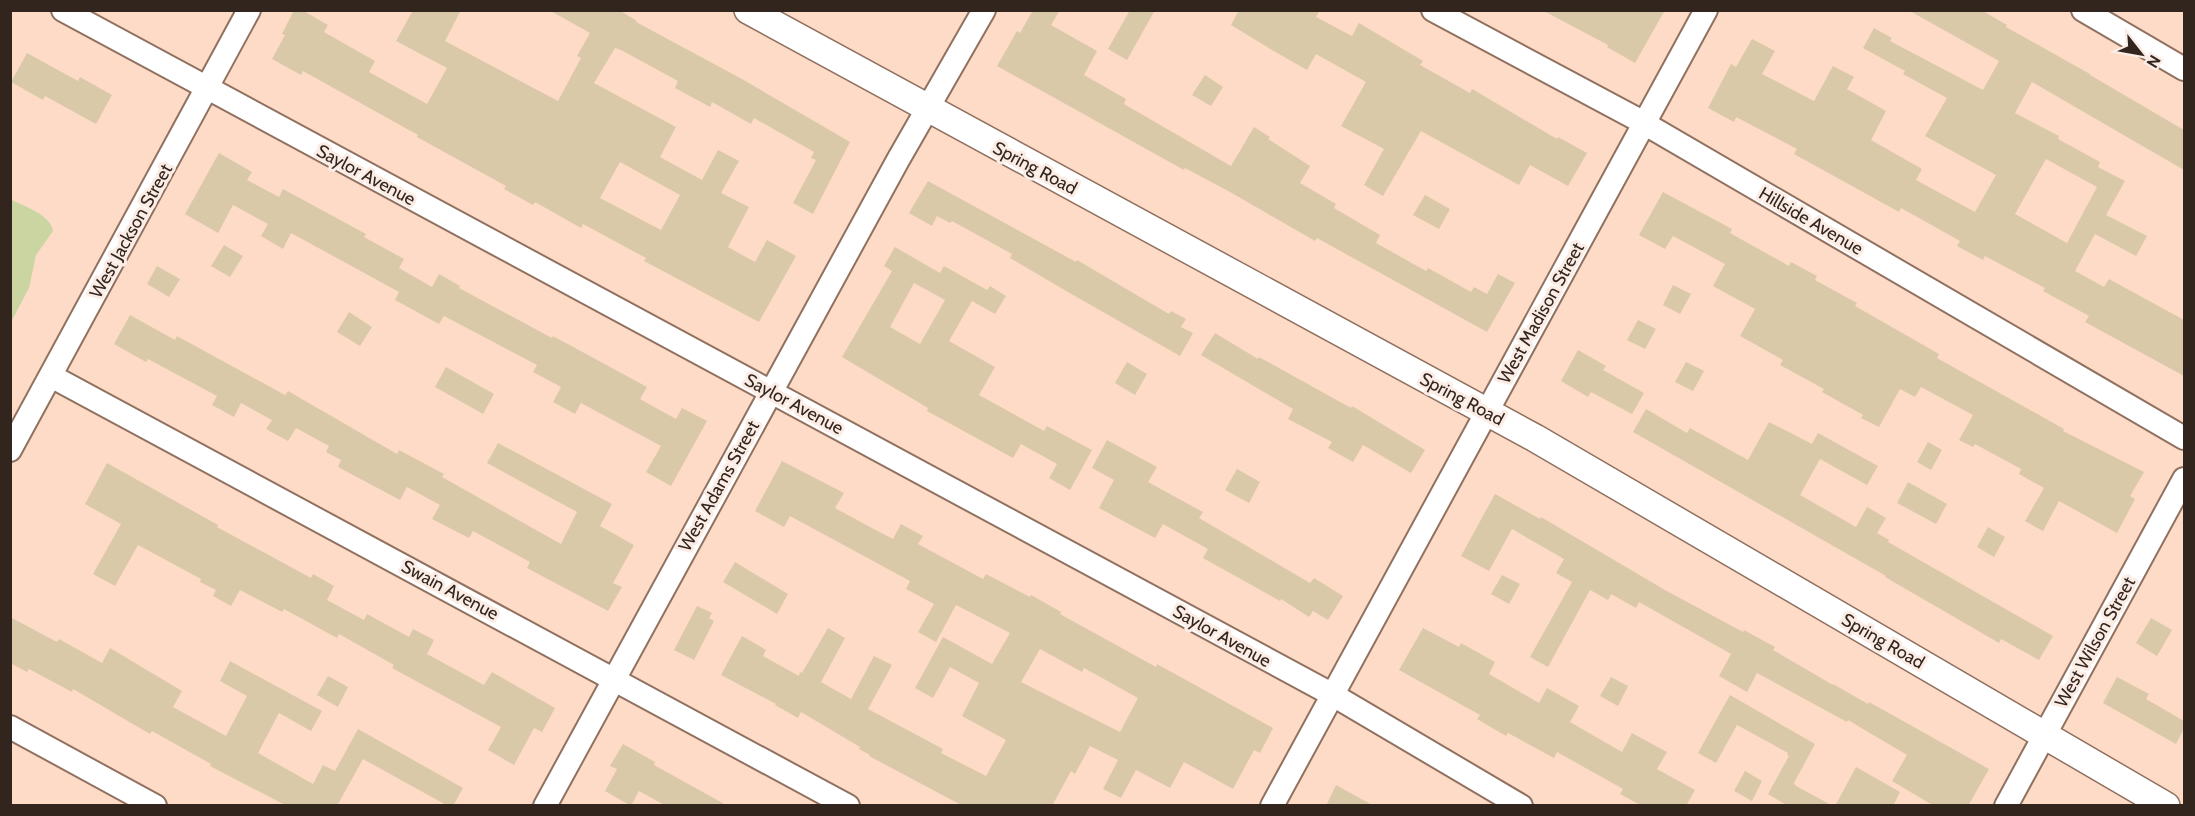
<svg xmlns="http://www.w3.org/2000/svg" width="2195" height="816" font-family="Cabin,sans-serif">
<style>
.green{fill:#cad5a1}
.building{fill:#dac9a8;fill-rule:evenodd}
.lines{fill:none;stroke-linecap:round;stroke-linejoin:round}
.minor-casing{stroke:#907160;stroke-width:26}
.tertiary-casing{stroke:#907160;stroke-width:30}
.minor{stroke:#fff;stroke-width:22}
.tertiary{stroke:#fff;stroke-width:27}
.labels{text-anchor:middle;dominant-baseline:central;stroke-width:6;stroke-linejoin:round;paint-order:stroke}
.street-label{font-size:18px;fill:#32251e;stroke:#fbede5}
</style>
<rect width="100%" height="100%" fill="#fedbc7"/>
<!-- green -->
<path class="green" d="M10,199C25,207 50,214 53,231L36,255L29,288L11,322Z"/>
<!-- building -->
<path class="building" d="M294,10H302L328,25L324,32L375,61L369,72L427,104L447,68L396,41L413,10H461L445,41L558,101L581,58L577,56L590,33L549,10H619L637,21L636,22L742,79L850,142L813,214L793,203L816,160L811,158L814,152L754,118L751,124L712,102L710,107L675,88L678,81L621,50L615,48L594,83L676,127L660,157L702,180L718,150L739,161L721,193L749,207L728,247L755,262L767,240L796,256L759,322L644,261L646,258L583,224L581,228L535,202L533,205L504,189L506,186L417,137L418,135L303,71L301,75L272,59L285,35L282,34ZM620,162L680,195L661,230L600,198Z
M1033,10H1060L1051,25L1097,51L1084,75L1126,99L1124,104L1231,166L1254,127L1270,137L1268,139L1310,166L1300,183L1336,204L1334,208L1380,235L1376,243L1426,271L1428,268L1471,292L1474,287L1487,294L1498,274L1515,283L1487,332L1317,238L1315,241L1230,192L1185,168L1184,170L997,66L1017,31L1020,33Z
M1130,10H1155L1127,60L1108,49Z
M1239,10H1320L1316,17L1352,36L1359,23L1423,61L1420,65L1470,93L1472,89L1557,139L1558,137L1587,153L1568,186L1530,165L1519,185L1421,131L1383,196L1364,185L1384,149L1341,126L1366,82L1316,54L1307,70L1272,50L1231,25Z
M1542,10H1665L1635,63L1607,47L1608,45Z
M1908,10H1981L2007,25L2006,27L2090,74V75L2184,130V170L2032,82L2015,113L2059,136L2058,139L2100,162L2098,167L2125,181L2106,215L2147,236L2136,256L2095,234L2075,271L2104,287L2109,279L2184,320V376L2085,322L2089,316L2043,291L2045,288L1985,256L1983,260L1957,246L1960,241L1901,208L1899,212L1794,154L1797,149L1736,117L1734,122L1708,108L1731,64L1736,67L1752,39L1775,51L1762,74L1814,101L1833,66L1854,77L1847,89L1886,111L1871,140L1922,169L1916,180L1975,212L1996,175L1925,136L1947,98L1903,74L1905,71L1863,48L1874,28L1892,38L1890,41L1983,90L1999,61ZM2046,159L2097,187L2067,243L2015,214Z
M27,53L78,81L80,77L112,95L96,124L45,96L43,100L11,82Z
M1205,75L1223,87L1211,106L1192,95Z
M219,153L252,172L247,180L279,197L283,189L366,234L364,237L404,259L399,268L432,287L439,274L460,286L459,288L552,338L553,336L647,387L640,399L676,419L682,408L707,421L671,486L646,472L661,446L581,403L575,414L553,402L561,387L533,372L537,365L444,316L439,324L395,300L399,292L291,233L283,249L261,236L268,224L233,205L218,233L185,214Z
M928,181L1076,262L1077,260L1169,314L1171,311L1186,319L1181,327L1193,333L1180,356L1061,288L1010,258L1012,254L952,221L950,223L937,216L932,226L909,213Z
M1663,192L1732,229L1730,233L1789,266L1791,262L1817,276L1815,280L1857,303L1855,306L1939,354L1937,358L2064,429L2063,431L2144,472L2130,496L2135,499L2117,533L2059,501L2043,531L2025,521L2044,488L2019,474L2021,469L1975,444L1973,447L1959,440L1973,415L1921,387L1915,397L1900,389L1879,427L1861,418L1863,415L1822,392L1824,389L1780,365L1783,360L1740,336L1755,309L1713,286L1725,264L1673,236L1665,249L1639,235Z
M1425,195L1450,209L1439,229L1413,215Z
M224,245L243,256L230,277L211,266Z
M895,247L940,273L944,266L987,290L990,286L1006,296L995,314L972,301L949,341L995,367L979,395L1044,431L1047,426L1092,450L1070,490L1049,478L1057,464L1021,444L1013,458L927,411L928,408L842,357L892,271L884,266ZM914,283L945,300L920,344L890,327Z
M157,266L180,279L169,297L147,284Z
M1673,285L1691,294L1680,314L1663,305Z
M349,312L372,327L360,346L337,332Z
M130,315L175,340L177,336L285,395L288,391L397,454L399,450L444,474L442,477L561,544L577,512L487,463L498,443L612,504L600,526L634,545L613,583L622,587L608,611L527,568L530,562L473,531L469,538L432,519L440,505L407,487L400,500L338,467L341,460L326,452L329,446L296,428L288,441L266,429L272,420L241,403L234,417L212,405L217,396L148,359L146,362L114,344Z
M1638,320L1656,329L1645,349L1627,340Z
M1215,333L1258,359L1259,357L1351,408L1352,406L1425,450L1411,473L1363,445L1353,462L1328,448L1332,442L1288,419L1293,409L1201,355Z
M1578,350L1606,366L1603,370L1644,393L1632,414L1591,392L1588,397L1561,381Z
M1127,362L1147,374L1135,395L1115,383Z
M1686,362L1704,371L1693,391L1675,382Z
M446,367L494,394L483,414L435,387Z
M1646,409L1687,433L1690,428L1748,460L1769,422L1812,444L1818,433L1878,466L1867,485L1820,459L1800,495L1856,527L1867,507L1886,518L1877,533L1889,540L1888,542L2053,636L2039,660L2001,639L1999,643L1968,625L1885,577L1886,576L1633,432Z
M1107,440L1157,467L1148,482L1203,512L1199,518L1310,583L1314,578L1343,596L1328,620L1313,611L1309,617L1281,599L1280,601L1203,558L1208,549L1163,524L1155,538L1099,508L1114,480L1092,468Z
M1928,442L1942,450L1931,470L1917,462Z
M782,461L844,493L835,508L870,527L893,539L901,524L923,536L918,544L983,579L986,574L1030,597L1031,595L1061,612L1060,614L1156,667L1157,664L1273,728L1260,753L1254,750L1233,789L1184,762L1170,788L1136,770L1121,798L1103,789L1118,760L1090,746L1075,774L1071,771L1052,806H963L869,756L870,755L859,749L860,747L801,712L798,718L775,705L776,704L721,675L742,636L766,650L763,656L799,676L800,672L802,673L828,628L845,638L821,682L851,699L874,656L892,665L868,709L943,749L941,753L986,776L1006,740L962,716L979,683L950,667L933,698L915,688L943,637L992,664L1010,633L956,605L936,642L918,632L934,604L906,589L910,581L790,516L784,527L755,511ZM1040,649L1082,672L1084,668L1138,698L1120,732L1021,682Z
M107,463L218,525L217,527L311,578L313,574L334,586L327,600L364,620L367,614L409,637L413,629L434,640L427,654L484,685L492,672L555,708L542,732L534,728L514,765L488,750L501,727L392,668L394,665L339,634L337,638L284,609L282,612L240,590L231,606L213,596L216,590L200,582L201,579L138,545L115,586L93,574L121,524L85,504Z
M1237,469L1260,482L1249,503L1225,490Z
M1908,482L1947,504L1936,524L1897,503Z
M1495,494L1540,519L1541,517L1665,590L1743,632L1744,630L1775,647L1773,650L1833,685V684L1868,704L1869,702L1989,769L1968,806H1934L1892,781L1907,755L1848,720L1847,722L1757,673L1747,692L1719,676L1731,654L1639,602L1636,608L1611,594L1608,600L1590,590L1548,667L1530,657L1572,582L1556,573L1564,559L1512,529L1489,571L1461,556Z
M1988,527L2005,537L1994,557L1977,547Z
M735,562L788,594L777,614L723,582Z
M1502,575L1520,584L1509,604L1491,594Z
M697,606L712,613L709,618L714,621L694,660L674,650Z
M10,617L57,642L59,639L102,663L110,648L182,691L173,707L226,736L247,696L220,681L230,661L322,711L311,731L279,713L258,753L313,784L323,765L335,771L358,729L463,788L453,806H448L363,759L337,806H287L210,766L211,764L152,731L150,734L73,689L72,692L29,669L27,672L10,663Z
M2151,618L2172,630L2157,656L2136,643Z
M1423,628L1459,647L1461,643L1495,662L1489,674L1539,703L1547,688L1579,706L1570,722L1622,752L1632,733L1667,752L1657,769L1695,790L1686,806H1642L1620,794L1623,789L1557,752L1554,758L1508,733L1506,736L1477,719L1480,715L1399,670Z
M328,676L348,687L338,707L317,695Z
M1611,677L1628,686L1618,706L1600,696Z
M2117,677L2149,694L2146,699L2184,721V728L2176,744L2103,703Z
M1730,695L1815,744L1794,783L1796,786L1833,806H1788L1768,794L1789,756L1787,755L1788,753L1737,725L1716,763L1698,753Z
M623,744L655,762L654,765L728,806H666L639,791L631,806L605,791L617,769L610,766Z
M1856,767L1900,792L1893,806H1835Z
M1745,771L1762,781L1752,801L1734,791Z
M1336,785L1374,806H1326Z"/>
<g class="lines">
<!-- minor casing -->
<g class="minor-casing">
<path id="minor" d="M63,10L1333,695L1521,806
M1433,10L1635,118L2184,438
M2083,10L2184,69
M51,376L848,806
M10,450L249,10
M10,727L155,806
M545,806L898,160L984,10
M1272,806L1706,10
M2006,806L2184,479"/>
</g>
<!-- tertiary casing -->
<g class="tertiary-casing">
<path id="tertiary" d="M748,10L1535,438L2166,806"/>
</g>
<!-- minor -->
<use href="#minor" class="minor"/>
<!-- tertiary -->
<use href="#tertiary" class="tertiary"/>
</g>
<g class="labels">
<!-- street labels -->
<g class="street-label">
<text transform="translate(1035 168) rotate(28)">Spring Road</text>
<text transform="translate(366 175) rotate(28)">Saylor Avenue</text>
<text transform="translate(1811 221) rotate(30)">Hillside Avenue</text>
<text transform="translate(131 231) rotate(-61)">West Jackson Street</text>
<text transform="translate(1541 313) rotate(-61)">West Madison Street</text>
<text transform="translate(1462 399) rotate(28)">Spring Road</text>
<text transform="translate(794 404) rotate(28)">Saylor Avenue</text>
<text transform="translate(719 486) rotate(-61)">West Adams Street</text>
<text transform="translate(450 590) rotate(28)">Swain Avenue</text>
<text transform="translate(1222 636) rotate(29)">Saylor Avenue</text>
<text transform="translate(1883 641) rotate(30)">Spring Road</text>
<text transform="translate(2095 642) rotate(-61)">West Wilson Street</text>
</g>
</g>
<!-- border -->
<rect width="2195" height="816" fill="none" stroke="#32251e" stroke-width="24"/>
<!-- north arrow -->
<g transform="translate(2141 54) rotate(121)" stroke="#fbede5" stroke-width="4.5" paint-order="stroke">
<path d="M0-4.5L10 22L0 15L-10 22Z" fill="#32251e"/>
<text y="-9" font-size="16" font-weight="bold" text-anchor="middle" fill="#32251e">N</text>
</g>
</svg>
